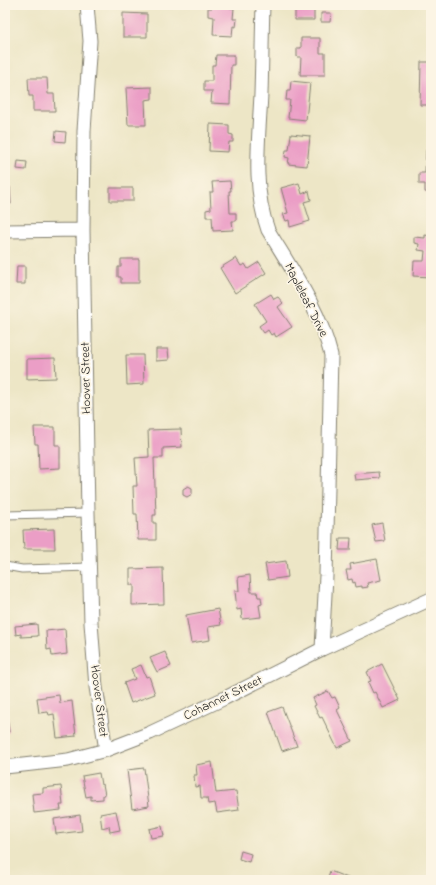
<svg xmlns="http://www.w3.org/2000/svg" width="436" height="885" font-family="'Indie Flower',sans-serif">
<style>
.building{fill:#eb9ec6}
.lines{fill:none;stroke-linecap:round;stroke-linejoin:round}
.lane-casing{stroke:#848171;stroke-width:9}
.street-casing{stroke:#848171;stroke-width:15}
.lane{stroke:#fff;stroke-width:7}
.street{stroke:#fff;stroke-width:13}
.labels{text-anchor:middle;dominant-baseline:central;stroke-width:3.5;stroke-linejoin:round;paint-order:stroke}
.street-label{font-size:13px;fill:#1c1c1c;stroke:#fcf5e5}
</style>
<rect width="100%" height="100%" fill="#fcf5e5"/>
<filter id="ink" filterUnits="userSpaceOnUse"><feTurbulence type="fractalNoise" baseFrequency=".025" numOctaves="2"/><feDisplacementMap in="SourceGraphic" scale="8" xChannelSelector="R" yChannelSelector="G"/><feConvolveMatrix kernelMatrix="1 2 1 2 8 2 1 2 1" color-interpolation-filters="sRGB"/></filter>
<filter id="wash" filterUnits="userSpaceOnUse"><feTurbulence type="fractalNoise" baseFrequency=".012" numOctaves="4" result="noise"/><feDisplacementMap in="SourceGraphic" scale="16" xChannelSelector="R" yChannelSelector="G"/><feGaussianBlur stdDeviation="0.9" result="paint"/><feColorMatrix in="noise" values="0 0 0 0 0 0 0 0 0 0 0 0 0 0 0 0 0 1.4 0 .05"/><feComposite in="paint" operator="in"/></filter>
<g filter="url(#wash)">
<rect width="100%" height="100%" fill="#ede6c6"/>
<g id="blocks">
<!-- building -->
<path class="building" d="M212,5H230V8H234L233,19H237L236,27L233,26L232,36L213,35L214,17L208,16V8H212Z
M291,5H314V20H295V10H291Z
M123,13L147,14V37H123Z
M321,13H331L330,22H321Z
M301,38H320V53H325V75H300L301,57H297V48H301Z
M216,55H234V65H231L230,104L211,103L212,91H204V81H212V65H215Z
M421,62H431V105H420Z
M28,78H47L48,94H54L55,111H33V96H29Z
M291,81L310,83L306,120L288,118L290,100H286L287,91H290Z
M152,87V99L145,100L146,125H128L126,88Z
M210,124L229,125V134L233,135V142H229L228,152L209,151Z
M56,131L66,132L65,142L55,141Z
M291,134L310,136L307,166L288,164L289,158L285,157L286,150H289Z
M426,150H431V193L425,192V184H419V173H425Z
M18,161L27,162L26,170L17,169Z
M230,181L231,191H229L230,213H236V221H232L233,230L213,231L212,217H206V210L211,209L210,192H213L212,182Z
M299,183L302,194L309,191L311,200L304,202L310,221L290,227L289,220L286,221L283,214L288,213L281,188Z
M10,187L11,204L5,205V188Z
M110,188H133V201H110Z
M425,235L431,236V277L413,276L414,261H424L425,251L418,250L419,244L414,243V237L425,238Z
M236,258L241,266L245,264L248,269L259,262L266,273L235,293L220,268Z
M121,259H139V283H121V277H118V267H121Z
M17,266H25V284H16Z
M271,294L274,299L278,297L283,303L278,307L292,327L276,337L274,333L271,335L268,330L264,333L259,326L266,321L255,304Z
M429,336H431V363H429Z
M156,349H168L169,360L156,361Z
M126,355H143L144,384L127,385Z
M55,358L56,378L27,379V359Z
M34,427H55V445H60V468L39,469L38,444H35Z
M181,429L182,447L163,448V458H154L156,515H153V523H156V540H138L137,514H134L133,486H137L135,458L149,457L148,430Z
M379,472L380,478L355,480L354,474Z
M188,486L192,488V494L187,497L183,495V489Z
M382,523L385,541L376,542L372,525Z
M54,529L55,549H24L23,530Z
M340,538H351L350,550H339Z
M377,559L381,580L367,583L368,587L362,588V586L356,587L355,582L353,583L352,579L348,580L346,570H351L350,564Z
M286,561L288,577L268,580L265,564Z
M163,568L164,604L132,605V594L134,593V585H130V569Z
M250,575L251,592H257L258,597H261L262,604L259,605L261,617L242,619L241,609L237,610L235,591H239L238,577Z
M218,609L221,625L208,627L210,640L191,643L186,615Z
M37,624L38,636L21,637V634L16,635L15,626Z
M65,629L67,654L52,656L51,649L47,650L46,631Z
M165,652L171,666L157,672L150,658Z
M382,664L400,700L383,708L375,692L373,693L368,682L371,681L367,672Z
M141,665L146,677L149,676L155,694L131,703L124,683L135,679L131,669Z
M328,691L332,698L335,697L340,708L337,710L352,741L337,748L322,717L320,718L314,706L316,705L313,698Z
M59,695L60,703L72,701L76,736L57,738L54,714L49,715L48,712L39,713L37,698Z
M282,707L297,746L282,751L268,712Z
M5,709H6L9,732L5,733Z
M212,762L216,793L236,791L239,810L217,813L215,803L208,804L207,798H201L200,786L195,787L194,775H197L196,765Z
M144,768L149,806L132,809L127,770Z
M99,773L101,785L103,784L105,795H103V799L91,800V796L86,797L82,776Z
M61,786L63,805H60L61,810L34,813L32,794L43,793V788Z
M116,811L120,830L110,832L109,826L102,828L100,814Z
M80,815L82,831L56,834L54,819Z
M162,826L164,836L151,838L149,829Z
M241,851L251,854L249,862L239,859Z
M330,871L353,880H327Z"/>
</g>
</g>
<g filter="url(#ink)">
<use href="#blocks" fill-opacity="0" stroke="#848171" stroke-width="1"/>
<g class="lines">
<!-- lane casing -->
<g class="lane-casing">
<path id="lane" d="M5,515L88,513
M5,566L22,569L90,567"/>
</g>
<!-- street casing -->
<g class="street-casing">
<path id="street" d="M87,5L90,41L84,131L83,230L88,513L91,623L96,687L106,750
M263,5C262,35 262,64 261,94C259,139 252,186 268,230C292,270 320,310 331,355L326,576L322,649
M5,231L83,230
M5,767L68,760L106,750L150,733L225,698L322,649L431,599"/>
</g>
<!-- lane -->
<use href="#lane" class="lane"/>
<!-- street -->
<use href="#street" class="street"/>
</g>
</g>
<g class="labels">
<!-- street labels -->
<g class="street-label">
<text transform="translate(306 300) rotate(63)">Mapleleaf Drive</text>
<text transform="translate(86 378) rotate(-91)">Hoover Street</text>
<text transform="translate(223 698) rotate(-26)">Cohannet Street</text>
<text transform="translate(99 701) rotate(83)">Hoover Street</text>
</g>
</g>
<!-- margin -->
<rect width="436" height="885" fill="none" stroke="#fcf5e5" stroke-width="20"/>
</svg>
